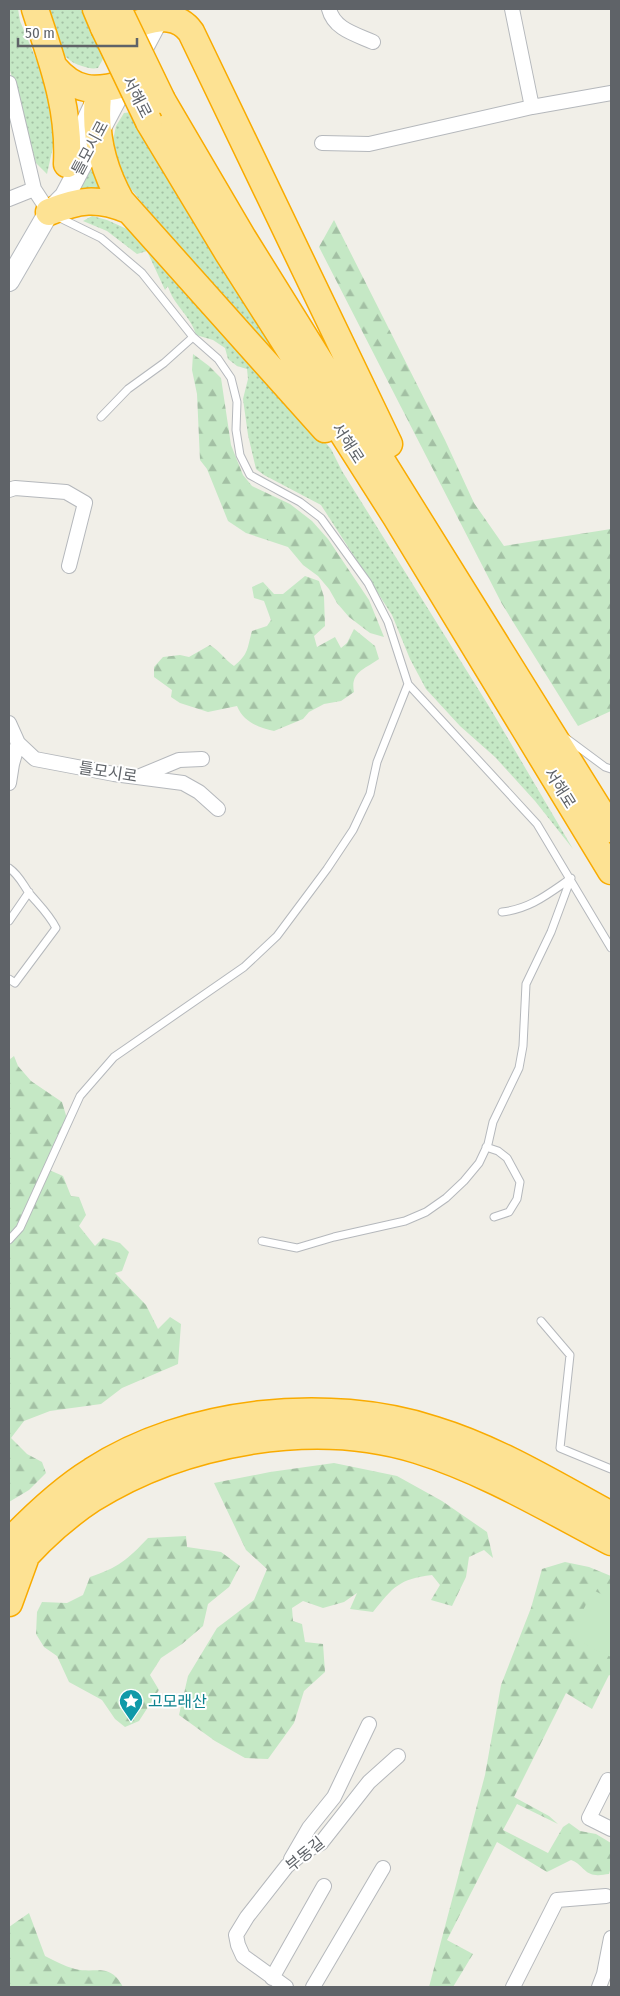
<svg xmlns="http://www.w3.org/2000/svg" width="620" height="1996" font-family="'Fira Sans Condensed','Noto Sans KR',sans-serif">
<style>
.grass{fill:url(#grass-dots)}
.forest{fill:url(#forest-firs)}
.green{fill:#c5e8c5}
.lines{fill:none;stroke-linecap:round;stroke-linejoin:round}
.lane-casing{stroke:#b5b8bc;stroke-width:9}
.street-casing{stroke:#b5b8bc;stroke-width:16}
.secondary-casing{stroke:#b6babf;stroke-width:22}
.highway-casing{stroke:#f9ab00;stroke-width:29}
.lane{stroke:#fff;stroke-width:7}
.street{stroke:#fff;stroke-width:14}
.secondary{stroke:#fff;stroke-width:20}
.highway{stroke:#fde293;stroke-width:26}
.highway-bridge-casing{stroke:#f9ab00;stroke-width:29;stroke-linecap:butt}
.highway-bridge{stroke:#fde293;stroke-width:26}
.labels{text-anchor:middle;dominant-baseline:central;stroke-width:4;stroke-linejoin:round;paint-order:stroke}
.street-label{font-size:16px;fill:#5f6368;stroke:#fff}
.culture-label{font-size:16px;fill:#0d838f;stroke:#fff;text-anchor:start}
</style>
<defs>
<pattern id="grass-dots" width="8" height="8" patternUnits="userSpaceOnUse" patternTransform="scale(1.25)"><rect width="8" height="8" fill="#c5e8c5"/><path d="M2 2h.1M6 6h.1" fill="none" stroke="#a3c0a4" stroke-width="1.8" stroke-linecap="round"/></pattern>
<pattern id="forest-firs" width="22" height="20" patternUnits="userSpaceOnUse" patternTransform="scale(1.25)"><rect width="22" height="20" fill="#c5e8c5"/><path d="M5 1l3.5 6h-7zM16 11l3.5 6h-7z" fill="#a3c0a4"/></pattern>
</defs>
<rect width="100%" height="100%" fill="#f1efe8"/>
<!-- grass -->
<path class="grass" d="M9,9H18L20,21L46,83L56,133L47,174L36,163L9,67Z
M46,9H84L104,57L98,68C92,69 88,68 82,66C56,59 54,32 46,9Z
M132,112L274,349L262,340L162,229L122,177L113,140L116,126L124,113Z
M98,157L112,198L78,192Z
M92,216L107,220L138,234L240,343L331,449L342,471L490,708L573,849L535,801L495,757L460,726L426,689L410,659L392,615L321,505L264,475L256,469L248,435L243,399L248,379L247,369L237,366L228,359L225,348L213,340L196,335C191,316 173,305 168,286L165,290L147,251L137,254L107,231L83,221Z"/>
<!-- forest -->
<path class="forest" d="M334,220L445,440L474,503L504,546L611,529V711L578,726L502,604L319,247Z
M193,354L209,366L221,378L231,445L243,475L252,486L290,504L312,521L328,539L369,600L384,637L370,633L349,617L337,603L329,589L318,576L303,565L288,547L246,533L228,521L207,469L200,460L197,394L192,370Z
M305,576L319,581L324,597L325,626L314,636L317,647L335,637L341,648L347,643L354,629L375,646L379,659C365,669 350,672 354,692L341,701L324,704L309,712L303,719L274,731C259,727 244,723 237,706L208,712L180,703L171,697L172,690L154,677V667L163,657L180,655L189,657L210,645C220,651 225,660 234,666C249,654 247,648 252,631L267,626L271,620L264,601L254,598L252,587L263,582L274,594H283Z
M14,1056L18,1066L31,1081L62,1102L68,1122L47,1169L63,1176L71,1196L79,1197L86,1215L79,1226L95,1246L103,1238L120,1243L129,1252L122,1271L115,1273L146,1305L158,1329L170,1317L181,1324L178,1364L122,1388L101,1404L50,1411L24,1421L11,1438L27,1454L42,1462L46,1473L29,1490L9,1502V1060Z
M334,1463L397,1476L442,1501L487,1532L493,1558L484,1550L469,1557L466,1577L452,1606L431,1600L440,1585L432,1575C399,1579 393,1587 373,1612L350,1609L357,1593L344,1602L323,1608L303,1601L292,1608L293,1621L302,1624L305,1642L323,1644L325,1672L304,1691L294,1723L268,1759L245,1758L215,1741L179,1715L188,1676L217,1628L254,1600L267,1569L246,1550L214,1483L270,1472Z
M186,1536L187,1547L221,1552L240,1566L229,1587L208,1604L203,1626L182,1644L161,1658L150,1675L159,1690L139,1721L125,1727L115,1719L102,1700L69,1682L57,1656L44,1647L36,1634L37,1612L42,1602L67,1603L83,1595L90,1577C118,1568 128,1559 148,1538Z
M565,1562L589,1567L611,1576V1676L609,1675L592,1709L566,1693L514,1797L549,1816L558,1824L517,1804L503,1830L548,1853L563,1827L569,1823L580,1831L596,1834L611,1843V1867L609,1874C604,1874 600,1876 596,1875C585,1875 581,1863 571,1860L547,1872L497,1842L447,1940L473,1954L453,1987H429L485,1775L501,1685L531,1608L542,1569Z
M29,1913L45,1956C55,1961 64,1966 75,1969C96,1974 110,1962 123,1987H9V1927Z"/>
<!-- green -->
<path class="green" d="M593,1590L611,1599V1657L570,1637Z"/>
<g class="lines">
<!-- lane casing -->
<g class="lane-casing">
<path id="lane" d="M56,216L101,238L142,273L193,337L218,359L231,378L237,402L236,430L240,455L250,475L300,502L321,518L368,583L388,622L408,684L537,824L611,948
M101,417L128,389L164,363L193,337
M566,738L605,767L611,769
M9,868C19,875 22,883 29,893C39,905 49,914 56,928L15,983L9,979
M502,912C530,909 548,894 570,879
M9,921L29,892
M486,1147L498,1151L507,1158L520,1182L517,1199L509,1212L494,1217
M9,1240L20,1228L80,1096L114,1057L244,967L277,936L327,869L353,830L370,794L377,762L408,684
M262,1241L297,1248L334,1237L405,1221L426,1212L446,1198L464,1181L479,1163L488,1144L493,1122L519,1068L523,1046L526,984L551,932L571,878
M541,1321L570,1355L560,1448L611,1469"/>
</g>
<!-- street casing -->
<g class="street-casing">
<path id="street" d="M329,9C334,29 355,34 373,42
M9,83L34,189L49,212
M532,107L611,93
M322,143L369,144L532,107L512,9
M9,199L34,189
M9,490L15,488L66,492L85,503L69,566
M9,723L18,743L35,759L114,774L183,783L199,792L218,809
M138,777L179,760L202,759
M9,783L12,764L18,743
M608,1780L589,1818L611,1829
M291,1859L309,1828L334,1797L369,1724
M272,1978L324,1886
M286,1987L243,1956L238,1945L236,1935L247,1917L287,1866L305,1851L321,1843L369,1782L398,1756
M313,1987L383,1868
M513,1987L557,1900L606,1896
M599,1987L604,1974L611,1938"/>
</g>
<!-- secondary casing -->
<g class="secondary-casing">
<path id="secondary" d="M69,159L96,101
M9,281L49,212L65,196L163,10"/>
</g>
<!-- highway casing -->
<g class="highway-casing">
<path id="highway" d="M35,9C52,62 70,107 67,164
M96,9L104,28
M140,23C159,17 178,14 191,32L389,444
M54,67C75,92 94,92 124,84
M98,97C94,135 103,169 121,201L325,429
M162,100L243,238L611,829
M149,122L228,253L396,517L611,871
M49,212C79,200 97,197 128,210
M9,1542C34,1516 61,1490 92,1471C186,1410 328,1395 435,1430C497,1449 554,1484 611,1515
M9,1575C33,1546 60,1520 92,1499C183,1442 313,1418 417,1450C485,1471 548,1509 611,1542
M9,1603L25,1559"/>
</g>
<!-- lane -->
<use href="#lane" class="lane"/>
<!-- street -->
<use href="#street" class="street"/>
<!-- secondary -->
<use href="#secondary" class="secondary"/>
<!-- highway -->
<use href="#highway" class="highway"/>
<!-- highway-bridge casing -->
<g class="highway-bridge-casing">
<path id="highway-bridge" d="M121,15L162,100
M104,28L149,122"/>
</g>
<!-- highway-bridge -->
<use href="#highway-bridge" class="highway-bridge"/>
</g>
<!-- icons -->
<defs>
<g id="sight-pin" transform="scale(1.25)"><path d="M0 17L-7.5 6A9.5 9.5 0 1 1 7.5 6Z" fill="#0f9aa8" stroke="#fff"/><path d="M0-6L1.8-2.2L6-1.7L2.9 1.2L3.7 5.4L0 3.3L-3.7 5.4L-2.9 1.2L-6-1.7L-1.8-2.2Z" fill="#fff"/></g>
</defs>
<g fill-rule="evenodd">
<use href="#sight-pin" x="131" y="1701"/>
</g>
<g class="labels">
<!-- street labels -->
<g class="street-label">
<text transform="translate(137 97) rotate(63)">서해로</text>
<text transform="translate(90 148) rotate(-62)">틀모시로</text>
<text transform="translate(348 443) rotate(57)">서해로</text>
<text transform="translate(108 772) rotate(9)">틀모시로</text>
<text transform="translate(560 788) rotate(58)">서해로</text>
<text transform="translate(305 1854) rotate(-39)">부동길</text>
</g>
<!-- culture labels -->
<g class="culture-label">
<text x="148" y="1701">고모래산</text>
</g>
</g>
<!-- border -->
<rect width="620" height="1996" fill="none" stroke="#5f6368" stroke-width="20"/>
<!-- scale -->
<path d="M18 38v8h119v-8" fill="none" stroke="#5f6368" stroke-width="2.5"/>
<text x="25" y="38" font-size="15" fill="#5f6368" stroke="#ffffff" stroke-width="4" paint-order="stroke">50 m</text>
</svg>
